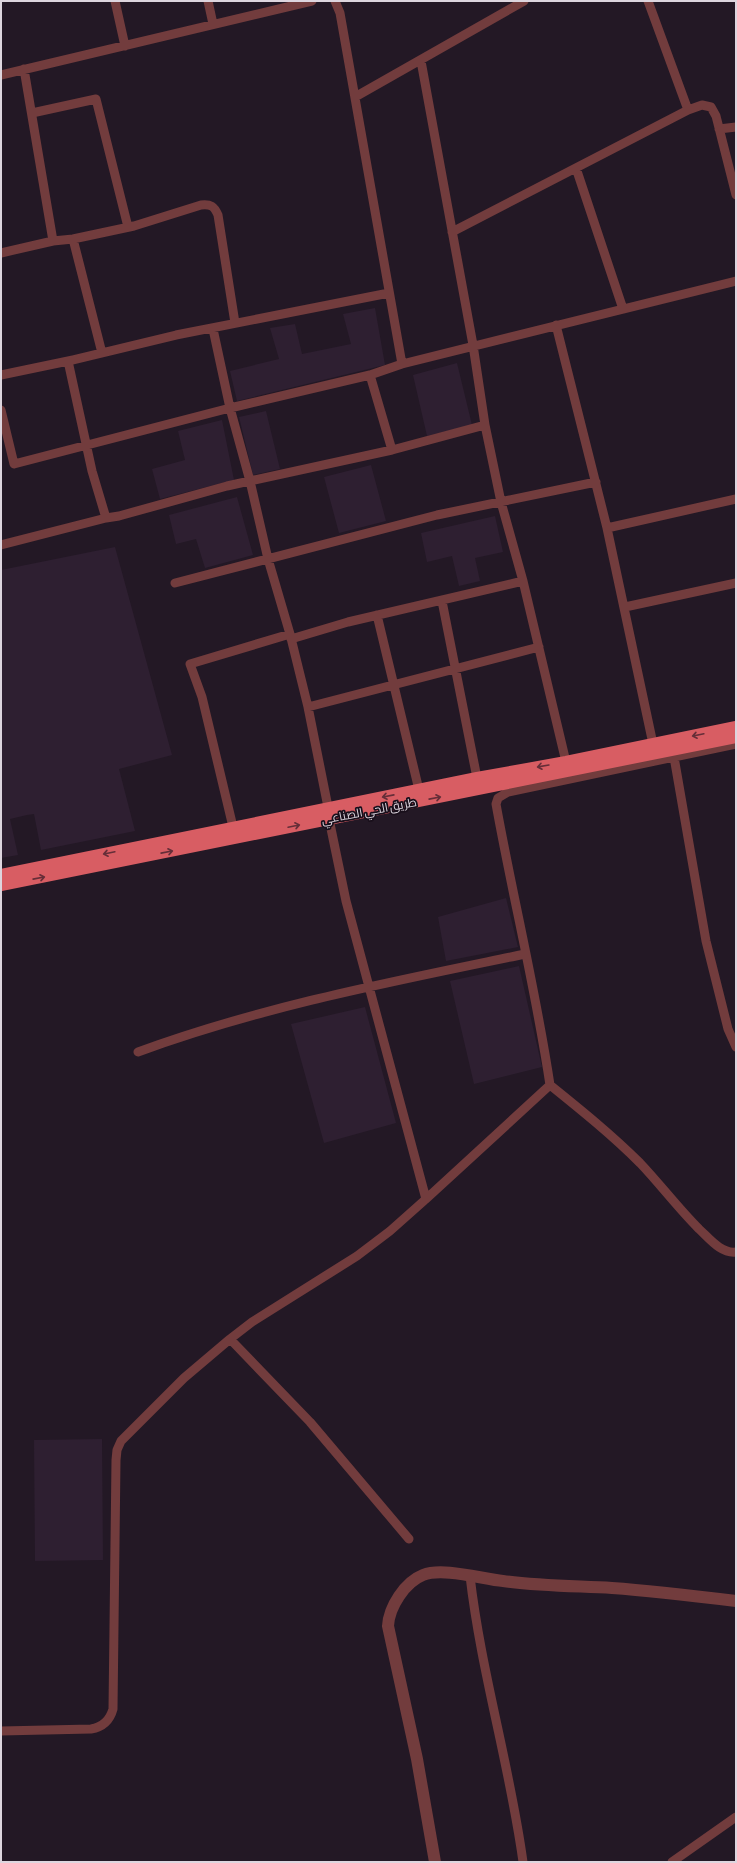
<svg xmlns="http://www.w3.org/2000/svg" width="737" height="1863" font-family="'Asap Condensed',Cairo,sans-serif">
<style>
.built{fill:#2e1f31}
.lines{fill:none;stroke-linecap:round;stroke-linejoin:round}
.minor{stroke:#723c3d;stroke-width:9}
.tertiary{stroke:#723c3d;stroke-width:12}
.trunk{stroke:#d85d63;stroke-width:12}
.oneway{stroke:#652e38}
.labels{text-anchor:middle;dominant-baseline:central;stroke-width:3.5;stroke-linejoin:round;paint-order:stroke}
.street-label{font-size:12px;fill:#ddd5de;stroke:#190f1b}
</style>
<rect width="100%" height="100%" fill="#231825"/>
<!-- built -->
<path class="built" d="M375,308L385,365L237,401L230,371L279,359L270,328L295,324L302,354L351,344L343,314Z
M457,363L472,425L427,436L413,375Z
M266,411L280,469L253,475L239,417Z
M222,420L234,480L160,499L152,469L185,460L178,431Z
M371,465L386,521L339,533L324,477Z
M237,497L253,555L205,568L196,539L176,544L169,515Z
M495,516L503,552L475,558L480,581L459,586L452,556L427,562L421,533Z
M115,547L172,755L119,769L135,831L41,850L34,814L27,815L10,819L18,855L1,858V570Z
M506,898L518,947L446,961L438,917Z
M519,966L542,1067L474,1084L450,981Z
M365,1007L396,1123L324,1143L291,1024Z
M102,1439L103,1560L35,1561L34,1440Z"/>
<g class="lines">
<!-- minor -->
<path class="minor" d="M115,1L125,46
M208,1L213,24
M648,1L688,110
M421,61L473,345L485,425L501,502L523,581L566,762
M24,69L53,241
M1,75L312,1
M355,97L524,1
M32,113L96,99L128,227
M719,129L736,127
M576,168L623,309
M452,232L688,110L702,105L711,107L716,116L736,195
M73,239L102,353
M1,253L53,241L73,239L134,226L201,205C211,204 214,206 218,215L235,323
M389,293L176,335L68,361L92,471L106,518L119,516L227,486L392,450
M556,325L607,528L653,744
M213,329L230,408L250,481L268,559L290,634L308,707L328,807
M402,364L736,281
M1,375L73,360
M370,375L392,450L485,425
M1,410L14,464L230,408L370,375L402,364L340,13L335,1
M607,528L736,499
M1,545L106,518
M175,583L437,515L596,482
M442,601L477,778
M625,607L736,583
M377,615L419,790
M291,639L348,622L523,581
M308,707L539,647
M674,757L706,941L728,1029L736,1047
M329,819L346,901L426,1199L550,1085C536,991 513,898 496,804L498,798L508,792L736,744
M233,827L202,697L190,664L290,634
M138,1052C263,1006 395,981 525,954
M550,1085C581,1110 612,1135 640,1163C660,1184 678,1208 699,1229C709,1238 721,1254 736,1252
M230,1339L310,1422L409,1539
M470,1576C481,1672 510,1766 523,1862
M1,1731L91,1729C103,1727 110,1720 113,1709L116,1460L117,1450L121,1441L184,1378L230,1339L252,1322L357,1256L390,1231L426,1199
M672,1862L736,1817"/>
<!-- tertiary -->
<path class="tertiary" d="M435,1862L417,1759L388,1626C389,1607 405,1582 423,1575C443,1567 482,1579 503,1581C539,1586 576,1586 612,1588C654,1591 695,1596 736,1601"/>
<!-- trunk -->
<path class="trunk" d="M1,875L477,778L566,762L736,727
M1,885L736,737"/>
</g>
<!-- one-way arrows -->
<defs><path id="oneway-shaft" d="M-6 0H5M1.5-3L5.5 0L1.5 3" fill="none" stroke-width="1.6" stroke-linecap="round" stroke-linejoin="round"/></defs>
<g class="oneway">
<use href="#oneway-shaft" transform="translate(698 735) rotate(168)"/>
<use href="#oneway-shaft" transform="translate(543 766) rotate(170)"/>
<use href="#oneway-shaft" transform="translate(388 796) rotate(169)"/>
<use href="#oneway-shaft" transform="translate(435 798) rotate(-11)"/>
<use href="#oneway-shaft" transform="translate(294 826) rotate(-12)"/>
<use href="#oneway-shaft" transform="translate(167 852) rotate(-11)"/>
<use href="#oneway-shaft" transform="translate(109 853) rotate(168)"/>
<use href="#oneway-shaft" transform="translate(39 878) rotate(-11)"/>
</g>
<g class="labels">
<!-- street labels -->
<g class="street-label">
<text transform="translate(369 811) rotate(-11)">طريق الحي الصناعي</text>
</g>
</g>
<!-- border -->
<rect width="737" height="1863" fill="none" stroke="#ddd5de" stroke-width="4"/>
</svg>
